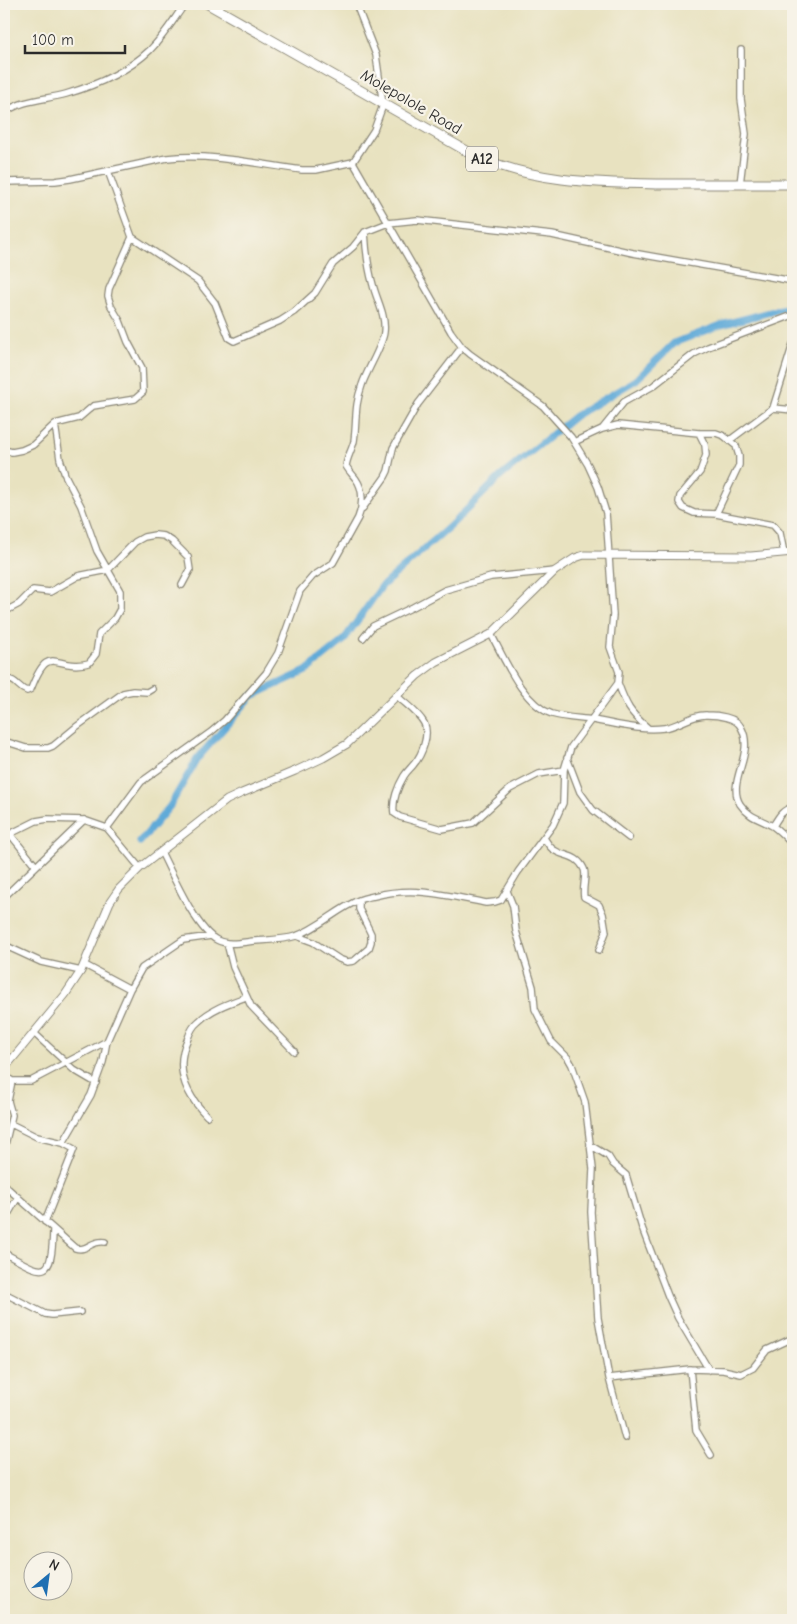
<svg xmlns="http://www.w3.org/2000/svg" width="797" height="1624" font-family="'Comic Neue',sans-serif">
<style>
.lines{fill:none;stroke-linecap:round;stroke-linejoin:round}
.canal{stroke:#61aad8;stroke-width:7}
.minor-casing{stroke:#8a8676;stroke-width:8}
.tertiary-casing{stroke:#8a8676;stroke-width:9}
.primary-casing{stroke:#8a8676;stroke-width:11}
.minor{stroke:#fff;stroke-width:5.5}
.tertiary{stroke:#fff;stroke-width:7}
.primary{stroke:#fff;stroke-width:9}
.labels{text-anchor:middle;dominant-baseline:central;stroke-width:4.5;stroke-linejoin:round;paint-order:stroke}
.shield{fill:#f7f3e8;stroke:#686764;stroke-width:1}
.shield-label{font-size:15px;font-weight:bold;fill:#2b2b2b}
.street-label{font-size:16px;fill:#2b2b2b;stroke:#f7f3e8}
</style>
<rect width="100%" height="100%" fill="#f7f3e8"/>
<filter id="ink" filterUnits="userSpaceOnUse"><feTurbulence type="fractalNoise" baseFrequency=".02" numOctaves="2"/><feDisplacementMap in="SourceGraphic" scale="10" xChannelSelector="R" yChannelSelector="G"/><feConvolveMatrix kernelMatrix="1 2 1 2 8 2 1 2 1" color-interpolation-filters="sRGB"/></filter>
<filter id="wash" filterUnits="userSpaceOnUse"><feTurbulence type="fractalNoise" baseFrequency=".0096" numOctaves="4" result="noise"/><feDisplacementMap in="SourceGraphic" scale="20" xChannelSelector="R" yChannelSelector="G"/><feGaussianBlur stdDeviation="1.12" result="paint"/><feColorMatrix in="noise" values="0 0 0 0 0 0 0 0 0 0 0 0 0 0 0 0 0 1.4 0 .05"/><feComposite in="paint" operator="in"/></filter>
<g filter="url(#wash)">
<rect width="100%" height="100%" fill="#e8e2c0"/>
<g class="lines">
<!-- canal -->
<path class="canal" d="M140,842L170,806L197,759L252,696L306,671L343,641L382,586L450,526L500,477L575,416L636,380L674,343L721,325L789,307L793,304"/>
</g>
</g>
<g filter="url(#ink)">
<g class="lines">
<!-- minor casing -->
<g class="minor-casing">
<path id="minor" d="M4,113C23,99 44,100 66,94C97,85 127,72 150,50C164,36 174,19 185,4
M353,162L374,130L383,105L376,55L356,4
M108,171L132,237L198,281L215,303L229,338L234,341L280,321L294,312L315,293L333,264L353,247L365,232L388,223L417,220L552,235L633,253L793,281
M4,182L55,181L70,179L167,158C211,153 258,164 302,170H316L353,162L451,332L462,347L470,354L543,406L571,437L588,465L598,487L606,513L613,615L610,647L619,672L618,683L571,747L564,770L563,803L553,825L518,872L501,900L495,902L486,903C446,895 414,886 374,896C369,897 363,898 359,900C337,909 319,928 296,936C283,940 268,940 255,941C243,942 228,946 217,940C196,930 172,873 161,852
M740,184L746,134L741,99V50
M773,408L793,410
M603,428L624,402L653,386L694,354L708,347L793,315
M699,433L705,445L706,455L700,472L680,496L679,502L683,508L694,513L716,514L773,525L780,533L784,553
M730,440L773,408L793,344
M574,442L602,429L618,425L699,433H716L724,436L736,446L739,456V465L716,514
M4,450L12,452L22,450L33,445L55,424L79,418L93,406L135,399L143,392L142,368L128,342L120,321L111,306L108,296L109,289L132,237
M363,508L385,477L388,471L393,448L418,404L462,347
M4,612L19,604L33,590L50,592L78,576L108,570L135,542L144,537L155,535L164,536L172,541L188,557L190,570L182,585
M491,634C505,660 523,704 552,714C565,718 579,718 593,720C616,724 640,731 664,728C679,726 692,714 707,715C717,715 736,717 741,727C756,754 726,781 740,804C750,819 762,819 774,827C781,832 787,839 793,845
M363,638L373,626L413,607L445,590L491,577L555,571
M4,679C18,679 17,688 27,691L31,689C50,640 54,672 89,663L96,654L99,634L115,618L120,609V591L97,551L81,506L65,475L60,459L55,424
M618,683C626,705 630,713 648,728
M396,695C405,704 418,712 424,723C430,734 422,755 414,764C411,768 407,771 404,776C398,786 392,801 394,813L400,817L442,829L473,823L510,789L539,774L564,770
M4,741L26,748H48L53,746L76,727L123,693L133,691L147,692L152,689
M567,758L580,792L593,810L629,838
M773,826C779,816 782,810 793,807
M107,828L141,782L211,732L225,720L266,673L278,653L300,591L313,576L333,563L358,518C363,506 364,490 356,479C352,474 349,471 346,466C347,457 352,450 354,441C357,420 354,407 362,385C367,370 383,345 384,332C386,315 377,301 373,285C368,268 366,250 365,232
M10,834L35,865
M4,837L36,821L48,819L84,820L107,828L140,868
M544,838C547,842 549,847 554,850C564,857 577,854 584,869C587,875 582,888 584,897L599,905L603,914L606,932L599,950
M507,891L513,906L516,931L533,987L535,1009L551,1041L568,1058L572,1065L585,1102L593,1169L591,1212L598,1318L609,1378L625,1438
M4,897L84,820
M297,936L313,942L339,959L347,962L354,961L369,948L371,942V934L359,909V900
M227,943L233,967L251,1006L294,1051
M4,945L41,962L81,971
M85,965L130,989
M34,1033L74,1070L96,1083
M4,1074L12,1081H31L107,1041
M207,1116C185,1094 174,1068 188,1038C190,1032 193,1026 198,1022C211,1009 229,1003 246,997
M11,1124L37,1137L63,1143L74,1149L45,1222
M63,1143L91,1095L103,1062L107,1041L130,989L142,968L183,940L211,936
M590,1145L608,1156L613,1164L626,1175L642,1228L668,1296L678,1318L709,1370
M4,1149L12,1115L8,1101L12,1081
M4,1185L75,1248C87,1252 91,1240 105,1242
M4,1221L18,1197
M4,1253C43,1274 52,1283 53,1230
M4,1293L45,1314L52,1315L80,1312
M690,1369L696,1430L711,1455
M609,1378L690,1369L723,1370L741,1374L753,1368L767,1350L793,1338"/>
</g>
<!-- tertiary casing -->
<g class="tertiary-casing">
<path id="tertiary" d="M4,1069L65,995L81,971L110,902L119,889L140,868L227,800L242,793L295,771L323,758L347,744L417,676L436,662L491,634L555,571L575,558L584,555L751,556L793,552"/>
</g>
<!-- primary casing -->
<g class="primary-casing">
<path id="primary" d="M208,4L472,154C532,183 597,183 663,184C706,184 750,184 793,184"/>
</g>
<!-- minor -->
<use href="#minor" class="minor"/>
<!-- tertiary -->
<use href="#tertiary" class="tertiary"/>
<!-- primary -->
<use href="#primary" class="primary"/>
</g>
</g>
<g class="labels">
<!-- shield labels -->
<rect class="shield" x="466" y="146.5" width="32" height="25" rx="4"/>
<g class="shield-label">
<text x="482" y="159">A12</text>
</g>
<!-- street labels -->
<g class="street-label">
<text transform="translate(411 102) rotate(30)">Molepolole Road</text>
</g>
</g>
<!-- margin -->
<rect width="797" height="1624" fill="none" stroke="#f7f3e8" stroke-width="20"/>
<!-- north arrow -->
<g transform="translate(48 1576) rotate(29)"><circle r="24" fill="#f7f3e8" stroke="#a5a39c"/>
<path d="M0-4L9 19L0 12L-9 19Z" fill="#1f6fb2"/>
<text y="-8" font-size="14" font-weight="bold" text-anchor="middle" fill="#2b2b2b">N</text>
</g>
<!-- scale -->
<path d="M25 45v8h100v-8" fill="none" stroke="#2b2b2b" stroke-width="2.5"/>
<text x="32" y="45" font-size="15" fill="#2b2b2b" stroke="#f7f3e8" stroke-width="4" paint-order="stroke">100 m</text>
</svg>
